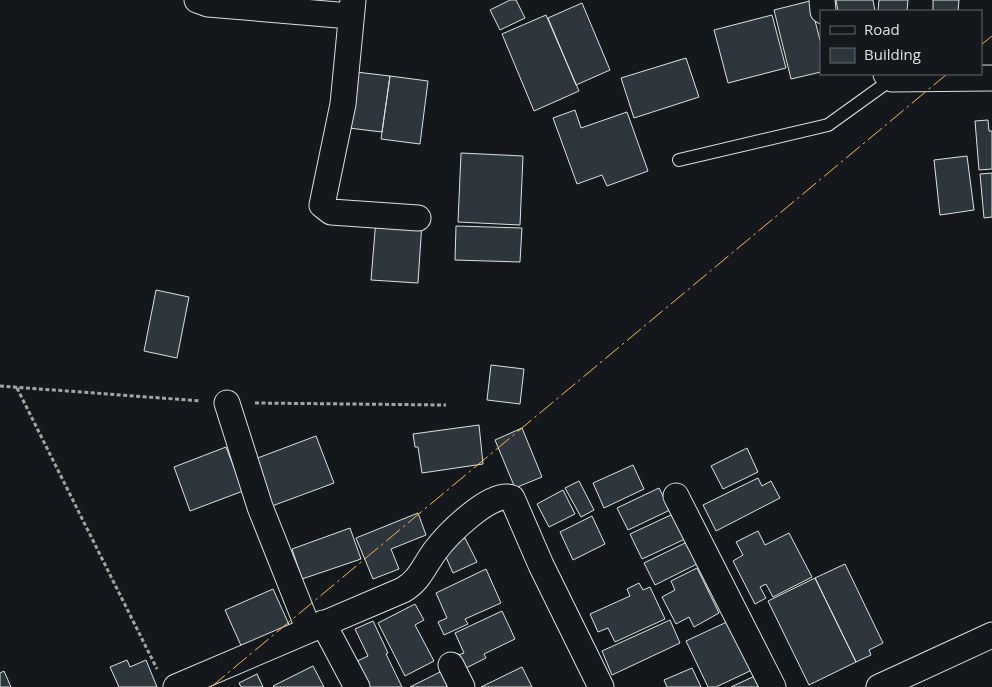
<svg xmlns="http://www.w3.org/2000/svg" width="992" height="687" font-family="'Open Sans',sans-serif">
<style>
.building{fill:#2c363c;stroke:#d8e6dc}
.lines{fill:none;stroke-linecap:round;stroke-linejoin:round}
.lane-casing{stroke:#d8e6dc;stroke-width:14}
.street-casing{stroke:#d8e6dc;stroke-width:27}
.path{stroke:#9da8a2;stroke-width:3;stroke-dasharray:4 2.5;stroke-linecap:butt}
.lane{stroke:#14181c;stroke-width:12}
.street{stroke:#14181c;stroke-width:25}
.power{stroke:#ffb74d;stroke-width:1;stroke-dasharray:18 4 2.5 4;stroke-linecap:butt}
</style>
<rect width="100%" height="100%" fill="#14181c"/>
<!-- building -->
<path class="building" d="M510,0H516L525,18L500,30L490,10Z
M836,0H873L875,11H838Z
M879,0H908L907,11H878Z
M933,0H959L958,11H933Z
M810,1L821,44V72L791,79L774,10Z
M582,3L610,70L576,85L548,18Z
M546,15L579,91L534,111L502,34Z
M772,15L786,68L728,83L714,30Z
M686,58L699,97L634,118L621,78Z
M356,72L390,76L382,132L349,128Z
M390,76L428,81L420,144L381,139Z
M575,110L581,128L627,112L648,171L607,186L602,175L577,184L553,118Z
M988,120L989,131H992V169L979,170L975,121Z
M461,153L523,156L520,225L458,222Z
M967,156L974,210L940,215L934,160Z
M992,173V217L984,218L980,174Z
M376,219L422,222L418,283L371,280Z
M456,226L522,228L520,262L455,260Z
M156,290L189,297L177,358L144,351Z
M491,365L524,369L520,404L487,400Z
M479,425L483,464L422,473L418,447H415L413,434Z
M522,428L542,477L515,488L495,440Z
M316,436L334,483L272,506L255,459Z
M226,447L243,491L190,511L174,467Z
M747,448L758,472L723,489L711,466Z
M633,465L644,489L604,508L593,483Z
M758,478L762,486L771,481L780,498L716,531L703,505Z
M579,481L594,510L581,517L565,488Z
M659,488L670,510L628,530L617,508Z
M563,490L575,514L549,527L537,504Z
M418,513L426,535L391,549L399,569L373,579L356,538Z
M673,514L685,539L642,559L630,534Z
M592,516L605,544L573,560L560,532Z
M350,528L361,559L302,579L292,549Z
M758,531L765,545L789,533L812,577L773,597L766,584L760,587L766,598L755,604L733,561L743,555L736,542Z
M465,538L477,562L453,573L442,548Z
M689,541L699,563L655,585L644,563Z
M845,564L883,643L869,650L871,655L856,662L815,578Z
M697,568L719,613L694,627L689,617L676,624L662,597L675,590L671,581Z
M486,569L501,603L465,619L468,624L444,635L438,622L447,618L436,593Z
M815,578L856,662L809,685L768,601Z
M639,583L643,590L650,587L665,619L615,642L608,628L598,632L590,614L630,596L627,589Z
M273,589L291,629L243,650L225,610Z
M415,604L424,620L415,625L434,661L405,676L378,623Z
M502,611L515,639L484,654L486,658L464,669L458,655L464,653L455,633Z
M670,620L680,643L612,675L602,651Z
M373,621L388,653L386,654L402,687H367L355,662L368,656L355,629Z
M729,621L752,670L716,687H708L686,641Z
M127,660L130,667L146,660L157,687H119L110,667Z
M313,666L324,687H274L273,686Z
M522,667L532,687H481Z
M448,668L458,687H410Z
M692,668L701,687H667L664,680Z
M4,671L11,687H0V673Z
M257,674L263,687H241L239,683Z
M757,675L762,687H731Z"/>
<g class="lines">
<!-- lane casing -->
<g class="lane-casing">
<path id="lane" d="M679,160L828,125L892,79"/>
</g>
<!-- street casing -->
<g class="street-casing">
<path id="street" d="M197,0L208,4L350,16
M353,0L343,104L322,205L331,212L418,218
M822,0L823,11
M886,74L892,79L992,78
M227,403L260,507L309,630
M676,496L773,687
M323,623L357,687
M451,665L462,687
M176,687L403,590C420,580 424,566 435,551C447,535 492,489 512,498L541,565L601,687
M879,687L992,635"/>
</g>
<!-- path -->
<path class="path" d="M0,386L201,401
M17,388L157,669
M255,403L446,405"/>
<!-- lane -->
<use href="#lane" class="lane"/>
<!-- street -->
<use href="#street" class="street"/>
<!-- power -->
<path class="power" d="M981,45L992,36
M211,687L947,74"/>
</g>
<!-- legend -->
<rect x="820" y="10" width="162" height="65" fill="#14181c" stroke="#626a69"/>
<rect x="830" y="26" width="25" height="8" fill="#14181c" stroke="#626a69"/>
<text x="864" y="35" font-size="15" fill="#d8e6dc">Road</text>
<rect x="830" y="48" width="25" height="15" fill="#2c363c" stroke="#626a69"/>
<text x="864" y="60" font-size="15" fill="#d8e6dc">Building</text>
</svg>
